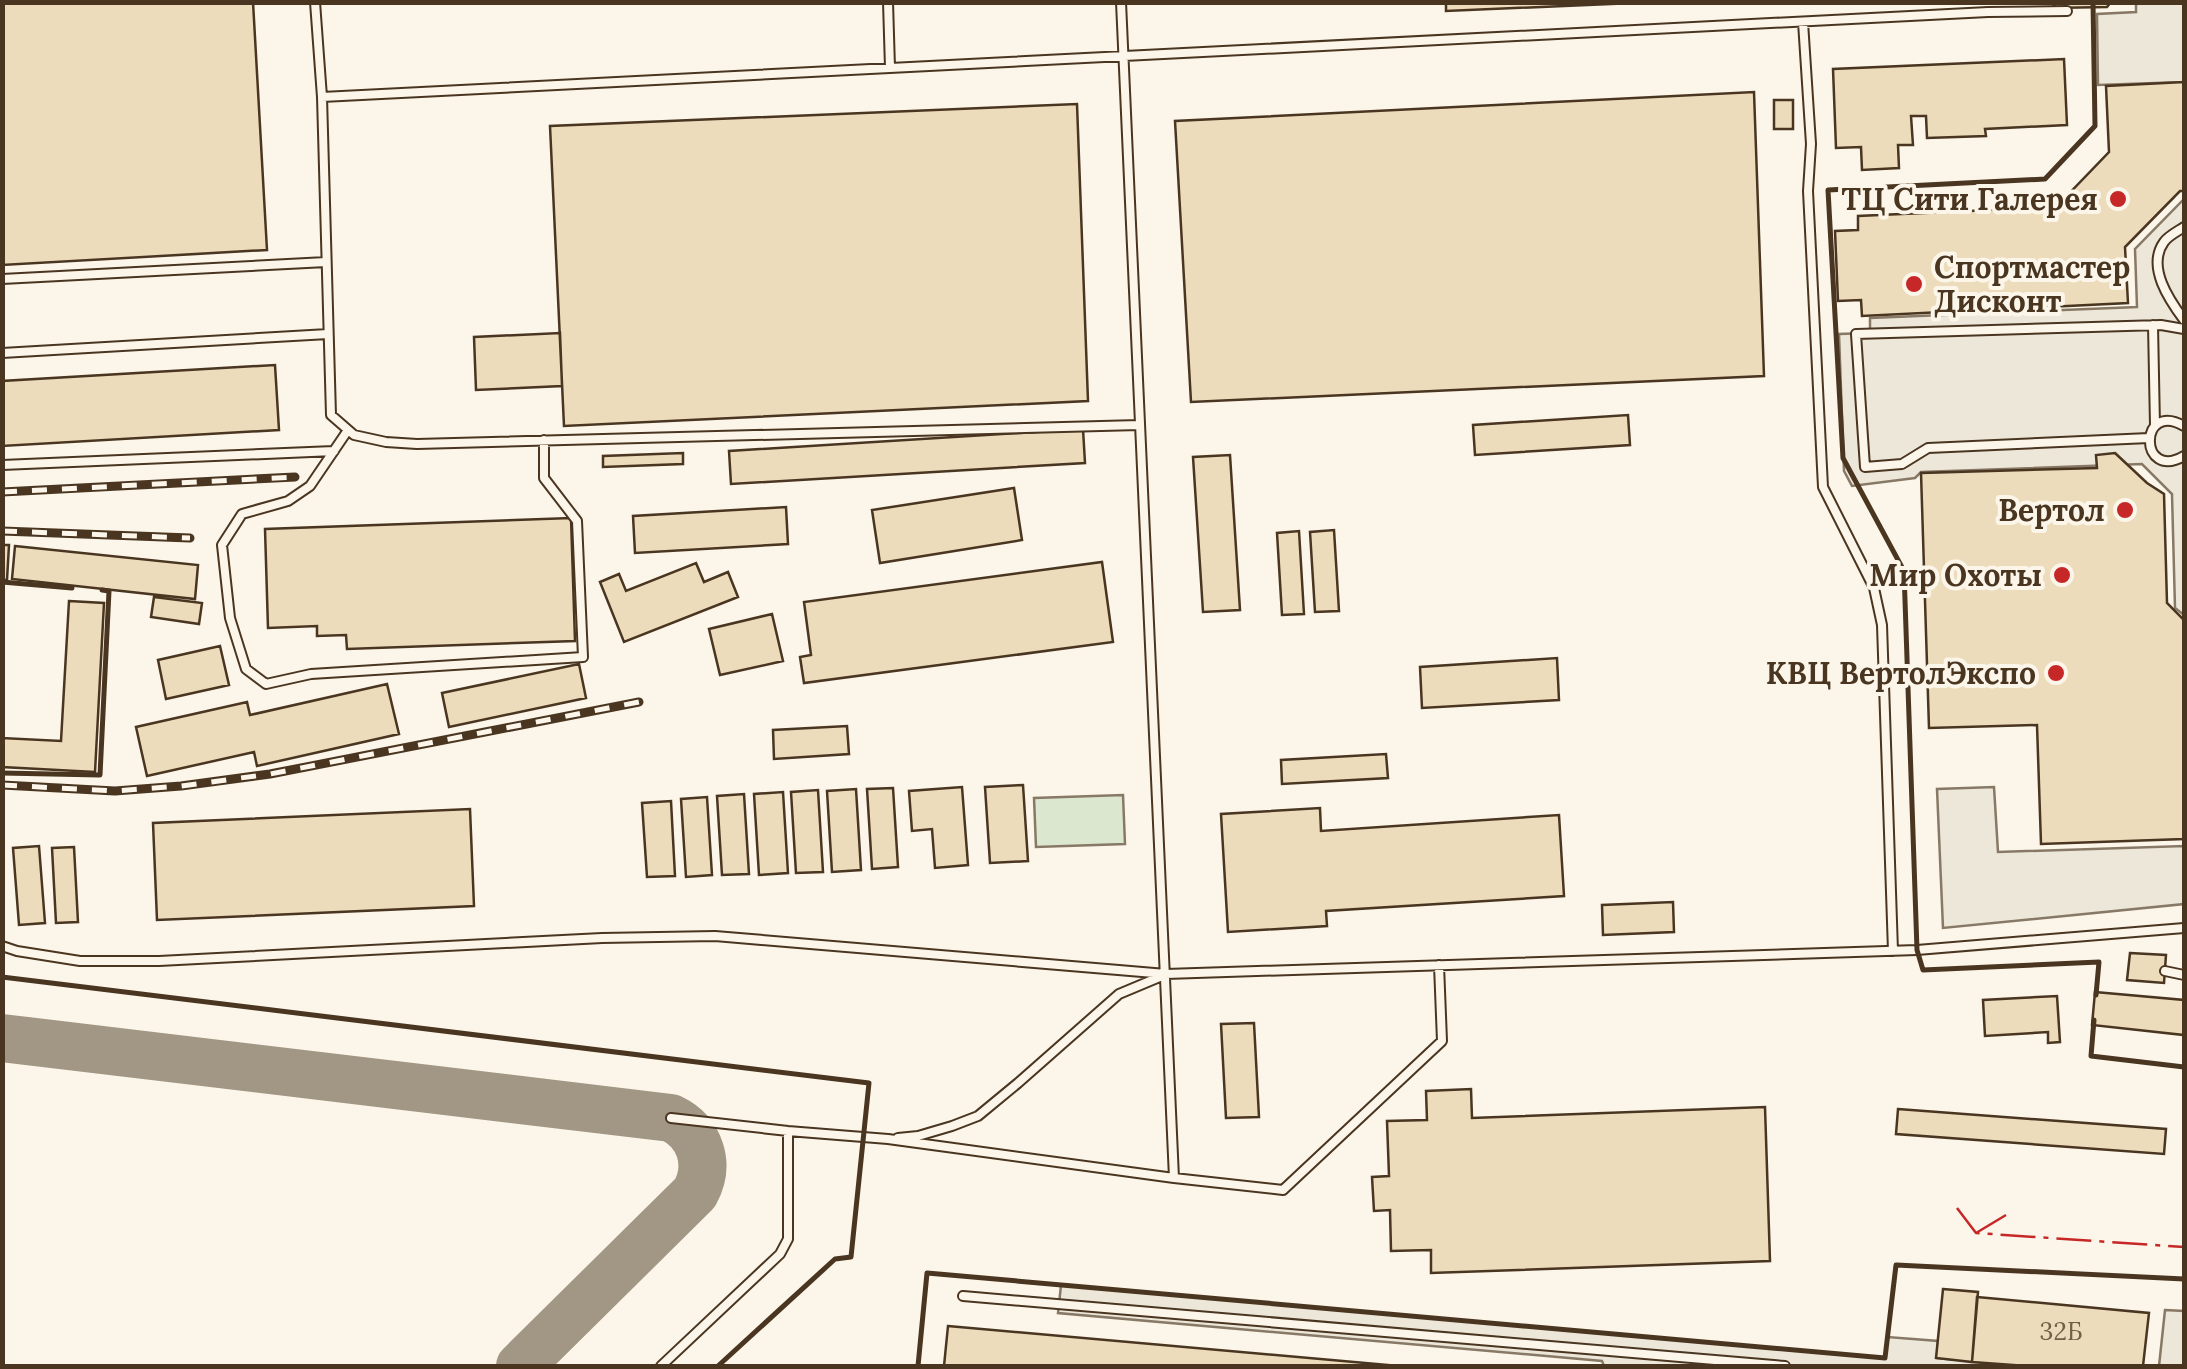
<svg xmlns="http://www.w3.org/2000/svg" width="2187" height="1369" font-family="Lora,serif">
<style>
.green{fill:#dce7d0;stroke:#887966;stroke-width:2.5}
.parking{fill:#ede7d9;stroke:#887966;stroke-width:2.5}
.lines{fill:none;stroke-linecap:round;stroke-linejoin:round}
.taxiway{stroke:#a29684;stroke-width:48}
.building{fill:#ecdcbc;stroke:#4a3520;stroke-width:2.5}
.lane-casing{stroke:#4a3520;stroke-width:12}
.lane{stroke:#fbf6e9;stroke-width:8}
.rail-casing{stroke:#4a3520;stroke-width:9}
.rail{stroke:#fbf6e9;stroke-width:5;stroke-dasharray:15;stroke-linecap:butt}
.wall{stroke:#4a3520;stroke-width:5}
.power{stroke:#c62828;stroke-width:2.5;stroke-dasharray:35 8 5 8;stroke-linecap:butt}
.poi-dot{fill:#c62828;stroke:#fbf6e9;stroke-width:4}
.labels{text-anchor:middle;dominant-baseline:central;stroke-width:8;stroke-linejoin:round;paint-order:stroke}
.number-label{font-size:25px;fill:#725f47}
.poi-label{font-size:30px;font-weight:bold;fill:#4a3520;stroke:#fbf6e9;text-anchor:end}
</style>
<rect width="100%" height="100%" fill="#fbf6e9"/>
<!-- green -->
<path class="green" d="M1123,795L1125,844L1036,847L1034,798Z"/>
<!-- parking -->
<path class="parking" d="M2136,3H2184V82L2098,85L2097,14L2136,12Z
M2184,199V615L2175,608L2172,494L2142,464L1921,472L1915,478L1852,486L1844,471L1839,334L1870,333V318L2137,307L2135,249Z
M1994,787L1998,852L2184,846V904L1943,928L1937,789Z
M1061,1285L1885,1358L1888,1337L1938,1341L1937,1358L2026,1366H1604L1602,1361L1058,1313Z
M2165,1310L2184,1311V1366H2159Z"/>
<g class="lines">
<!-- taxiway -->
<path class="taxiway" d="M2,1038L671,1118C700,1132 711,1164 695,1193L520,1366"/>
</g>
<!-- building -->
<path class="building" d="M2,2H253L267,250L2,265Z
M1446,2H1633V3L1446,11Z
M2057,2H2111L2107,7L2052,8Z
M2064,59L2067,125L1985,129L1986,136L1927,138L1926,116H1911L1913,145H1898L1899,168L1862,170L1861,147L1836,148L1833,69Z
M2184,82V191H2180L2125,247L2128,303L1862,316L1861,300L1838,301L1835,231L1858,230V216L2056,207L2109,152L2106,86Z
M1754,92L1764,376L1191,402L1175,121Z
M1774,100H1793V129H1774Z
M1077,104L1088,401L564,426L550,126Z
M560,333L562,386L476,390L474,337Z
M275,365L279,430L2,446V381Z
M1628,415L1630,445L1475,455L1473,425Z
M1083,429L1085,463L731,484L729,451Z
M683,453V464L603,467V456Z
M2115,453L2147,483L2164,494L2167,603L2184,620V839L2041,844L2037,725L1929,728L1921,473L2097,468L2096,455Z
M1230,455L1240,610L1203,612L1193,457Z
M1014,488L1022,540L880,563L872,510Z
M786,507L788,544L635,553L633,516Z
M571,518L575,641L347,649L346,635L317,636V626L268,628L265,529Z
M1334,530L1339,611L1315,612L1310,532Z
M1299,531L1304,614L1282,615L1277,533Z
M2,545H9L7,580H2Z
M15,546L198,565L195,599L12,579Z
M1102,562L1113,642L804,683L800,657L811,655L804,602Z
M696,563L704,582L728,572L738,597L624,642L600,582L619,574L626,591Z
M154,597L202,603L199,624L151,617Z
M69,601L104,603L95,772L2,767V738L61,741Z
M772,614L783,661L720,675L709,629Z
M220,646L229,685L166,699L158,660Z
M1557,658L1559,700L1422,708L1420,667Z
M579,664L586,698L449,727L442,693Z
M387,684L399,734L257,766L254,752L147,776L136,727L247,702L250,715Z
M847,726L849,754L774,759L773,730Z
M1386,754L1388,778L1282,784L1281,760Z
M1023,785L1028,861L990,863L985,787Z
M962,787L968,865L935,868L932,829L912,831L909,791Z
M893,788L898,867L872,869L867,789Z
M856,789L861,870L832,872L827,791Z
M818,790L823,872L796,873L791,792Z
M783,792L788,873L759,875L754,794Z
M744,794L749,874L722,875L717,796Z
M707,797L712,875L686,877L681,799Z
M671,801L675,876L647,877L642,803Z
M1320,808L1321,831L1559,815L1564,896L1326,911L1327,926L1228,932L1221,814Z
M470,809L474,906L157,920L153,823Z
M39,846L45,923L19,925L13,848Z
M74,847L78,922L56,923L52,848Z
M1673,902L1674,932L1603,935L1602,905Z
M2130,953L2166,955L2164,983L2127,980Z
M2095,992L2184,1000V1035L2092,1025Z
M2057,996L2060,1042L2048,1043V1032L1985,1036L1983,1000Z
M1254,1023L1259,1117L1226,1118L1221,1024Z
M1471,1089L1472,1118L1765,1107L1770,1261L1431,1273V1250L1391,1251L1390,1210L1374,1211L1372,1177L1389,1176L1387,1121L1427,1120L1426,1091Z
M1898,1109L2166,1129L2164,1154L1896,1134Z
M1943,1289L1978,1292L1972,1362L1936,1358Z
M1977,1297L2149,1313L2143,1366H2027L1972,1362Z
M948,1326L1399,1366H944Z"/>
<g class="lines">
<!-- lane casing -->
<g class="lane-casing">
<path id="lane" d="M315,2L322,97L331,415L354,435L386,442L417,444L1139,425
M888,2L890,68
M1121,2L1174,1178
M1803,22L1811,144L1808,191L1823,487L1874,588L1882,625L1893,951
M322,97L1988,12L2067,11
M2184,227C2178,231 2168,236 2164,242C2146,267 2170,301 2184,320
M2,279L326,262
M2153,325L2155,426
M2,353L328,334
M2184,426C2138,400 2139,482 2184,456
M348,430L310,486L288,501L242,514L222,545L230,618L246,669L266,684L311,674L583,657L577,521L544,478V440
M2149,438L1928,448L1902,464L1865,467L1856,334L2161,325L2184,329
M2,465L334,451
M2,946L17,951L80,961H159L602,938L715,936L1166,974L1917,950L2184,928
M2165,971L2184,975
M671,1118L788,1131L888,1139L1174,1178L1283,1190L1442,1041L1439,965
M898,1138L918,1136L952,1126L978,1116L1018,1083L1119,994L1162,976
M963,1296L1785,1366
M661,1366L780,1254L788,1239V1131"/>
</g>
<!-- lane -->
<use href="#lane" class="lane"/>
<!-- rail casing -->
<g class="rail-casing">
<path id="rail" d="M2,492L295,477
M2,531L190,538
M2,785L115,791L181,786L270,774L639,702"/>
</g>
<!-- rail -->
<use href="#rail" class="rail"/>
<!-- wall -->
<path class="wall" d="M2093,2L2095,126L2045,179L1828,190L1843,458L1904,571L1917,950L1923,970L2099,962L2096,995
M2,582L72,588
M2,773L100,775L109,591L102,590
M2,977L869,1083L851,1257L835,1259L718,1366
M2094,1020L2091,1056L2184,1067
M918,1366L927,1273L1885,1358L1896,1265L2184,1279"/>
<!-- power -->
<path class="power" d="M1957,1208L1976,1233L2184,1247
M1976,1233L2006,1215"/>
</g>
<!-- markers -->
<g class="poi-dot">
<circle cx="2118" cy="199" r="10"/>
<circle cx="1914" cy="284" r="10"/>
<circle cx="2125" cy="510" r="10"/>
<circle cx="2062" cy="575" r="10"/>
<circle cx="2056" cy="673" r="10"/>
</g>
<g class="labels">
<!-- number labels -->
<g class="number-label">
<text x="2061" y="1331">32Б</text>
</g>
<!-- poi labels -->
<g class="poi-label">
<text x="2098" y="199">ТЦ Сити Галерея</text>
<text x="1934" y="267" text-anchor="start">Спортмастер<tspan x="1934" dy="34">Дисконт</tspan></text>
<text x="2105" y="510">Вертол</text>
<text x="2042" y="575">Мир Охоты</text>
<text x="2036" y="673">КВЦ ВертолЭкспо</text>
</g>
</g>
<!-- border -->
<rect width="2187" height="1369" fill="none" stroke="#4a3520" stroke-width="10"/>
</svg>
